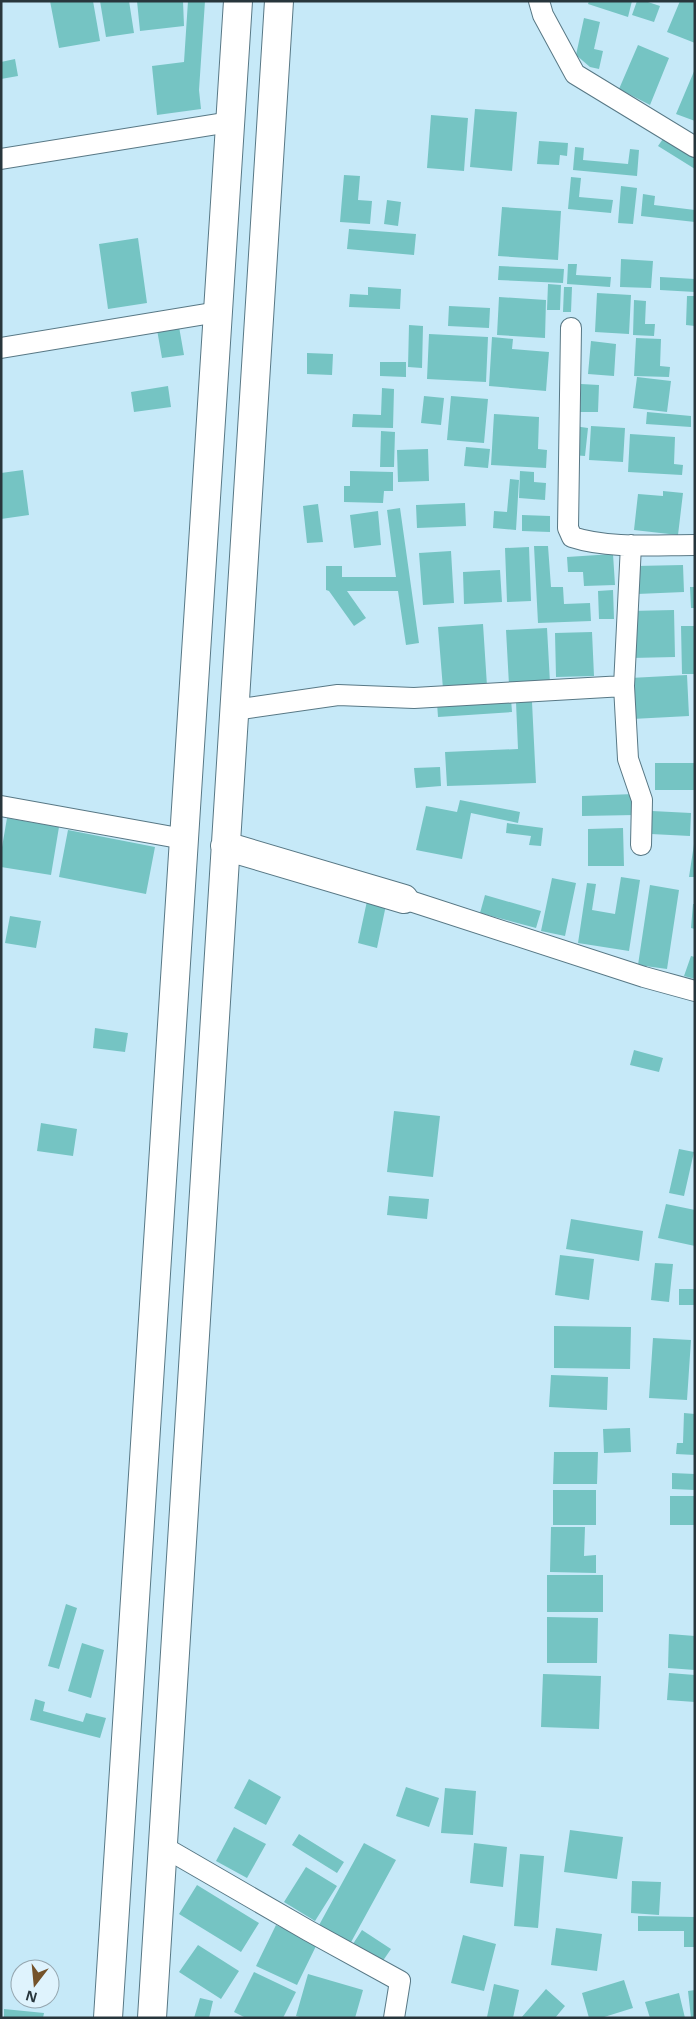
<svg xmlns="http://www.w3.org/2000/svg" width="696" height="2019" font-family="'Open Sans',sans-serif">
<style>
.building{fill:#75c4c3}
.lines{fill:none;stroke-linecap:round;stroke-linejoin:round}
.street-casing{stroke:#587885;stroke-width:22}
.secondary-casing{stroke:#587885;stroke-width:30}
.street{stroke:#fff;stroke-width:20}
.secondary{stroke:#fff;stroke-width:28}
</style>
<rect width="100%" height="100%" fill="#c6e9f8"/>
<!-- building -->
<path class="building" d="M50,1H93L100,41L59,48Z
M100,1H129L134,33L106,37Z
M137,1H183L184,26L140,31Z
M188,1H205L199,90L201,109L157,115L152,66L184,62Z
M589,1H632L628,17L588,4Z
M637,1H645L660,6L654,22L632,15Z
M680,1H695V43L667,32Z
M584,18L600,22L594,49L603,51L599,69L590,67L576,55Z
M638,45L669,58L650,105L619,89Z
M15,59L18,76L1,79V62Z
M695,69V121L676,114Z
M475,109L517,112L512,171L470,167Z
M431,115L468,118L464,171L427,168Z
M665,136L695,152V169L658,146Z
M539,141L568,143L567,156L560,155L559,165L537,164Z
M575,147L584,148L583,160L628,164L630,149L639,150L637,176L573,170Z
M344,175L360,176L358,200L372,201L370,224L340,222Z
M571,177L581,178L579,197L613,200L611,213L568,209Z
M621,186L637,188L633,224L618,223Z
M643,194L655,196L654,205L695,210V222L641,216Z
M387,200L401,202L398,226L384,224Z
M502,207L561,211L558,260L498,256Z
M349,229L416,234L414,255L347,249Z
M138,238L147,303L108,309L99,244Z
M621,259L653,261L651,288L620,287Z
M568,264H577L576,275L611,277L610,287L567,284Z
M499,266L564,269L563,283L498,280Z
M660,277L695,279V292L660,290Z
M548,284L561,285L560,310H547Z
M368,287L401,289L400,309L349,307L350,294L368,295Z
M564,287H572L571,312H563Z
M597,293L631,295L629,334L595,332Z
M687,296H695V326L686,325Z
M499,297L546,300L545,338L497,335Z
M634,300L646,301L645,324H655L654,336L633,335Z
M449,306L490,308L489,328L448,326Z
M178,321L184,355L162,358L156,324Z
M409,325L423,326L422,368L408,367Z
M429,334L488,337L486,382L427,379Z
M492,337L513,339L512,349L549,352L546,391L489,386Z
M636,338L661,339L660,366L670,367L669,377L634,376Z
M591,341L616,344L614,376L588,374Z
M307,353L333,354L332,375L307,374Z
M380,362H406V377L380,376Z
M637,377L671,381L667,412L633,408Z
M581,384L599,385L598,412H580Z
M168,386L171,407L134,412L131,392Z
M382,388L394,389L393,428L352,427L353,414L381,415Z
M424,396L444,398L441,425L421,423Z
M451,396L488,399L484,443L447,440Z
M647,412L691,416V427L646,424Z
M494,414L539,417L538,449L547,450L546,468L491,465Z
M574,426L588,428L585,456L572,455Z
M591,426L625,428L623,462L589,460Z
M381,431L395,432L394,467H380Z
M630,434L675,437L674,464L683,465L682,475L628,472Z
M466,447L490,449L488,468L464,466Z
M428,449L429,481L398,482L397,450Z
M23,470L29,515L1,519V473Z
M350,471L393,472V491H384L383,503L344,502V486H350Z
M520,471L534,472V482L546,483L545,500L519,498Z
M510,479L519,480L516,530L493,528L494,511L507,512Z
M663,491L683,493L678,535L634,530L638,494L663,496Z
M465,503L466,526L417,528L416,505Z
M318,504L323,542L307,543L303,506Z
M400,508L419,643L406,645L398,591H347L366,618L354,626L329,591L326,590V566H342V577H396L387,510Z
M378,511L381,545L354,548L350,515Z
M522,515L550,516V532L522,531Z
M534,546H548L551,587H563L564,604L590,603L591,621L538,623Z
M529,547L531,601L507,602L505,548Z
M451,551L454,603L423,605L419,553Z
M613,554L615,585L584,586L583,572H568L567,557Z
M683,565L684,592L637,594L636,566Z
M500,570L502,602L464,604L463,572Z
M690,587H695V608H691Z
M613,590L614,619H599L598,591Z
M674,610L675,657L631,658L630,611Z
M483,624L487,686L443,689L438,627Z
M681,626H695V674H682Z
M547,628L550,683L509,685L506,630Z
M592,632L594,676L556,677L555,633Z
M687,675L689,716L632,719L630,678Z
M511,699L512,712L438,717L437,703Z
M516,702H532L536,783L447,786L445,752L518,749Z
M655,763H695V790H655Z
M440,767L441,786L416,788L414,768Z
M634,794L635,815L582,816V796Z
M460,800L520,812L518,823L471,813L462,859L416,850L426,806L457,812Z
M652,811L691,813L690,836L651,834Z
M7,818L59,827L51,875L1,867V853Z
M507,823L543,828L541,846L529,845L531,836L506,833Z
M623,828L624,866H588V829Z
M68,830L155,847L146,894L59,877Z
M694,844H695V877H689Z
M621,877L640,880L629,951L578,943L587,883L596,884L592,910L615,914Z
M552,878L576,883L565,936L541,931Z
M650,885L679,890L667,969L638,965Z
M485,895L541,911L536,928L480,913Z
M367,901L386,905L377,948L358,943Z
M693,904H695V929L691,928Z
M10,916L41,921L36,948L5,943Z
M691,956L695,957V979L684,976Z
M95,1028L128,1033L125,1052L93,1048Z
M634,1050L663,1058L659,1072L630,1065Z
M394,1111L440,1116L433,1177L387,1172Z
M41,1123L77,1129L73,1156L37,1151Z
M679,1149L694,1152L684,1196L669,1193Z
M389,1196L429,1199L427,1219L387,1215Z
M666,1204L695,1210V1246L658,1238Z
M571,1219L643,1231L639,1261L566,1249Z
M560,1255L594,1259L589,1300L555,1295Z
M655,1263L673,1264L669,1302L651,1300Z
M679,1289H695V1305H679Z
M554,1326L631,1327L630,1369L554,1368Z
M653,1338L691,1340L687,1400L649,1398Z
M551,1375L608,1377L607,1410L549,1407Z
M684,1413L695,1414V1455L676,1454L677,1443H683Z
M630,1428L631,1452L604,1453L603,1429Z
M554,1452H598L597,1484H553Z
M672,1473L695,1474V1490L672,1489Z
M553,1490H596V1525H553Z
M670,1496H695V1525H670Z
M551,1527H585L584,1556L596,1555V1573L550,1572Z
M547,1575H603V1612H547Z
M66,1604L77,1608L59,1669L48,1666Z
M547,1617L598,1618L597,1663H547Z
M669,1634L695,1636V1670L668,1668Z
M82,1643L104,1650L91,1698L68,1691Z
M669,1673L695,1675V1702L667,1700Z
M543,1674L601,1676L599,1729L541,1727Z
M35,1699L45,1702L43,1711L83,1722L86,1713L106,1718L100,1738L30,1720Z
M249,1779L281,1797L266,1825L234,1808Z
M406,1787L439,1798L429,1827L396,1816Z
M445,1788L476,1791L473,1835L441,1833Z
M234,1827L266,1844L247,1878L216,1861Z
M570,1830L623,1837L617,1879L564,1872Z
M299,1834L344,1862L337,1873L292,1845Z
M364,1843L396,1860L350,1944L318,1927Z
M474,1843L507,1847L503,1887L470,1883Z
M520,1854L544,1856L538,1928L514,1926Z
M306,1867L337,1886L315,1921L284,1902Z
M632,1881L661,1882L659,1915L631,1913Z
M197,1885L259,1923L241,1952L179,1914Z
M638,1916L695,1917V1947H684V1931H638Z
M276,1925L317,1944L297,1985L256,1966Z
M556,1928L602,1934L597,1971L551,1965Z
M362,1930L391,1949L380,1965L351,1947Z
M463,1935L496,1944L484,1991L451,1983Z
M198,1945L239,1971L221,1999L179,1972Z
M254,1972L296,1992L283,2018H246L234,2012Z
M308,1974L363,1990L355,2018H303L296,2016Z
M624,1980L633,2008L601,2018H589L582,1993Z
M494,1984L519,1990L513,2018L487,2017Z
M546,1989L565,2006L555,2018H521Z
M695,1990V2018H691L688,1991Z
M679,1993L685,2018H650L645,2002Z
M200,1998L213,2001L209,2018H194Z
M4,2009L44,2013L43,2018H4Z"/>
<g class="lines">
<!-- street casing -->
<g class="street-casing">
<path id="street" d="M539,1L543,15L575,74L695,147
M1,159L230,122
M571,328L568,528L572,537C609,549 656,545 695,545
M1,348L218,312
M631,545L624,686L628,759L642,800L641,845
M234,710L338,695L414,698L624,686
M1,806L184,839
M404,899L644,977L695,991
M162,1846L309,1931L400,1981L394,2018"/>
</g>
<!-- secondary casing -->
<g class="secondary-casing">
<path id="secondary" d="M225,846L404,899
M108,2018L238,1
M152,2018L279,1"/>
</g>
<!-- street -->
<use href="#street" class="street"/>
<!-- secondary -->
<use href="#secondary" class="secondary"/>
</g>
<!-- border -->
<rect width="696" height="2019" fill="none" stroke="#28363c" stroke-width="5"/>
<!-- north arrow -->
<g transform="translate(35 1984) rotate(196)"><circle r="24" fill="#dff3fd" stroke="#96a7b0"/>
<path d="M0-4L9 19L0 12L-9 19Z" fill="#75532b"/>
<text y="-8" font-size="14" font-weight="bold" text-anchor="middle" fill="#28363c">N</text>
</g>
</svg>
